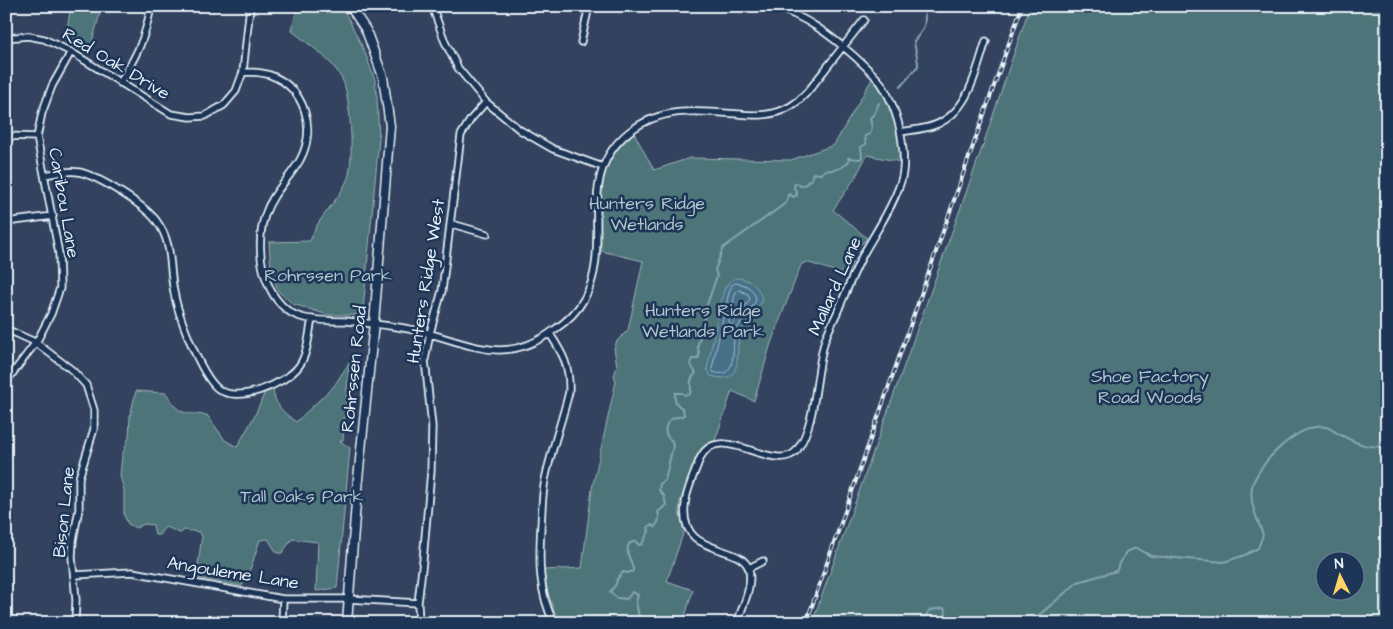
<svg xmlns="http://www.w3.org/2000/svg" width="1393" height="629" font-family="'Architects Daughter',sans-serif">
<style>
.green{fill:#4e7579;stroke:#9bb3b8;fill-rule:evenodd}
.water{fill:#447088;stroke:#86a4b5}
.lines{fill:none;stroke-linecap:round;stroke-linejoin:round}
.shore{stroke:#a6bdcb;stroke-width:1}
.stream{stroke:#86a4b5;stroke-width:2}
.street-casing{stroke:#e8f1f8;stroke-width:9}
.secondary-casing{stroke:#e8f1f8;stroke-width:11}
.street{stroke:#1d3557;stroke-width:5.5}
.secondary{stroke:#1d3557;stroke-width:8}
.rail-casing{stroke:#e8f1f8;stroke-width:4}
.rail{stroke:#1d3557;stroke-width:2;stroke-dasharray:5.5;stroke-linecap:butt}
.labels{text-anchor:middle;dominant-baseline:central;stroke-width:5;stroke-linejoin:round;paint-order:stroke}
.street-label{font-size:18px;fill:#e8f1f8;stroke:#1d3557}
.park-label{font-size:18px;fill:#b2c6cc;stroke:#1d3557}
</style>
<rect width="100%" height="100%" fill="#33435f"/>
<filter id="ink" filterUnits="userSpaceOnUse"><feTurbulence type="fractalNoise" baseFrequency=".02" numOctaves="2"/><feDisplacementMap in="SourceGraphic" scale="10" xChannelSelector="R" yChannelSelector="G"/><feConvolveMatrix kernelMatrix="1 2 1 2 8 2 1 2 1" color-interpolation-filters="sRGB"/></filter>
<g filter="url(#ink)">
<!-- green -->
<path class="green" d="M71,6H102L89,53L65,40Z
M297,6H342L364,50L375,80L377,96L379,139L363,310L357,315H328L293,304L279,292L274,280L271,269L269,242L310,241C312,236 314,231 316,227C326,210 341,196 348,178C354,160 351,96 342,79C332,59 308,44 292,31Z
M1030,6H1387V623H812L982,148ZM1326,562H1356V592H1326Z
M872,79C888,95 904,139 901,162L867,155L855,178L833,210L867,238L864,242L856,246L852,253L853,261L847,275L806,262L801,265L771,343L754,401L732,391L715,441L701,449L695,459L680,502L679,511L684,531L667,581L693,590L683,623H560C551,605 546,590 544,570L582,568L592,489L616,381L614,376L617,366L614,348L617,341L628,330L643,261L601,251C601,223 597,189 609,163C614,151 625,142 634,133L654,170L690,158L791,160L834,145Z
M349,363L343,440L340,441L350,448L337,588L316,591L318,542L292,539L282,553H277L268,539L260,540L251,567L242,586L196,578L202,536L199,532L184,530L181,533C175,532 173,529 165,527L159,535H155L153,525L144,524L136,528L128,524L124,515V490L120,476L122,456L129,437L130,416L136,391L166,393C180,415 181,413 207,415L225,440L237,447L255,415L265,392L273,388C274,405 283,412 296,422L334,386Z"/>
<!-- water -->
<path class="water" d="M736,278C749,278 760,287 762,300C756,312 745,322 740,334C734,350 746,387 711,376L707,369L724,290L729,282Z"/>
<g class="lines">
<!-- shore -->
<path class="shore" d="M736,283C746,284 755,289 756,300C751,311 740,321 735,333C731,345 739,381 713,372L712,368L729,292L732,285Z
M739,290L748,294L750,299L733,324L731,325L729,322L735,294L737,291Z"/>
<!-- stream -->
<path class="stream" d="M900,87L918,66C918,57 915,50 914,41C923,31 927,24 924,11L927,6
M637,623L639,617L636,602L638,595L632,592L627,599L617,598L610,592L616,584L617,579L623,572L628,573L633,571C633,560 624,554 629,544L635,541L639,545L642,544L649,531L648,527L651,525L655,527C659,521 660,519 658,512L666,505L664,496L659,490L660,484L665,480L673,446L672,441C664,436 663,424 672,419C676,416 680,418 684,415L683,409C676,404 674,402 675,393H682L685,395L690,394C693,385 687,382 696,373L690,364L692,359H698C702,352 696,350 698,344C700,334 706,324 704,313L717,276L715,270L723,248L786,203L788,195L790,194L793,197L797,195L796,191L794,188L795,183L799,184L800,186L806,184L808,181L811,180L813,173L821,174L825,170C836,171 841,169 849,161L848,158L860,159L862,157L861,147L866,144L865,136L870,134L872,128L870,118L874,114L879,103
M920,623L930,610L944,608L947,617L942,623
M1026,623L1039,615L1078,582L1116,571L1126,552L1136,548L1151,556L1224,562L1245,555L1258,548L1263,535C1258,520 1249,504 1252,487C1257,464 1300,421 1326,427C1331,428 1337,434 1343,436C1360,445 1367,447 1387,447"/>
<!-- street casing -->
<g class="street-casing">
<path id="street" d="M432,6L445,42L458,68L486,102L520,130L553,149L603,167
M6,38L28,36L44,39L71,52L171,114L190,117L205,116L224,105L236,91L243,72L250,6
M581,42L589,6
M243,72C252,72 261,72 270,75C305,88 317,128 300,160C289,179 272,193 265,215C258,236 259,264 268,284C274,299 286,313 301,317C315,321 331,321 345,321C366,323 388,325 409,329C440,334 468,349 499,350C519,350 538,342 554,330C566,322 577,312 584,299C615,246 572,177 629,132C662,106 699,111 738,114C757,116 774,116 791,106C805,98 814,83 824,71C837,54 851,37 864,20
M120,83C137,54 145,40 151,6
M901,132C912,130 925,129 935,125C969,112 976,71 986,41
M6,136L37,137
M45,175C56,173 68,170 79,172C98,176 147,206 158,223C173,244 169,268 174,292C178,315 200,373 217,388C236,405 286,384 299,366C308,354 309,333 312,319
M6,222L53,216
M452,224L487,234
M6,329L35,342L72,370L86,385L94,410V429L79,478V509L73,540L72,557L76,600L75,623
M550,334C563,354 570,366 569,392C562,421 551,451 545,480C542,495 542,511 541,526C539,560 538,591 554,623
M6,382L37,341L51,314L60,288L59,254L37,137L42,113L52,86L71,52
M749,568L763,561
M74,575L132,572L283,599H348L418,603
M282,623L283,599
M419,623L418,603L423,560L431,471L432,426L425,360L430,333L442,291L461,135L471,119L486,102
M737,623C742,607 753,587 749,570C743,542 679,559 685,505C686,491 694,475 699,461C716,416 775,477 797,450C817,423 815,372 825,340C828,331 833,322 837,313C846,292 854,271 865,251C877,230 892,208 900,184C905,171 904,156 902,142C900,123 892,100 881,83C873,73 863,64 854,56C829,34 805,16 772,6"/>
</g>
<!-- secondary casing -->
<g class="secondary-casing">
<path id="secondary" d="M347,623L357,489L374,323L390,126L383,77L366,30L350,6"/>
</g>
<!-- street -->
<use href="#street" class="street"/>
<!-- secondary -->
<use href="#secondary" class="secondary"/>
<!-- rail casing -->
<g class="rail-casing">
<path id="rail" d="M806,623L1022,6"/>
</g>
<!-- rail -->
<use href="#rail" class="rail"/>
</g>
</g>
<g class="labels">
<!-- street labels -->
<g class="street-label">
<text transform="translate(116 64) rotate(31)">Red Oak Drive</text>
<text transform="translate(64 203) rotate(80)">Caribou Lane</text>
<text transform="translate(426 281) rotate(-81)">Hunters Ridge West</text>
<text transform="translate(835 286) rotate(-66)">Mallard Lane</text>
<text transform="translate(354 369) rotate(-84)">Rohrssen Road</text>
<text transform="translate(64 512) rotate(-84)">Bison Lane</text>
<text transform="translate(233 573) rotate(9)">Angouleme Lane</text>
</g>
<!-- park labels -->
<g class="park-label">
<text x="647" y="203">Hunters Ridge<tspan x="647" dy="21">Wetlands</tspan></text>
<text x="328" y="275">Rohrssen Park</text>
<text x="703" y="310">Hunters Ridge<tspan x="703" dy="21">Wetlands Park</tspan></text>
<text x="1150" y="376">Shoe Factory<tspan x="1150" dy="21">Road Woods</tspan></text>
<text x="302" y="496">Tall Oaks Park</text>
</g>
</g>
<!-- margin -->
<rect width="1393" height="629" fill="none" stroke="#1d3557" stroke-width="25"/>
<rect x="12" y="12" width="1368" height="604" fill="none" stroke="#e8f1f8" stroke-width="2" filter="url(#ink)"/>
<!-- north arrow -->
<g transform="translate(1340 576) rotate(355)"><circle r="24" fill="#1d3557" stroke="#6e8097"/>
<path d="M0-4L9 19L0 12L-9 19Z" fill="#ffd166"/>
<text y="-8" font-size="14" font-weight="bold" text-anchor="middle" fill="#e8f1f8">N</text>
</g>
</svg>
